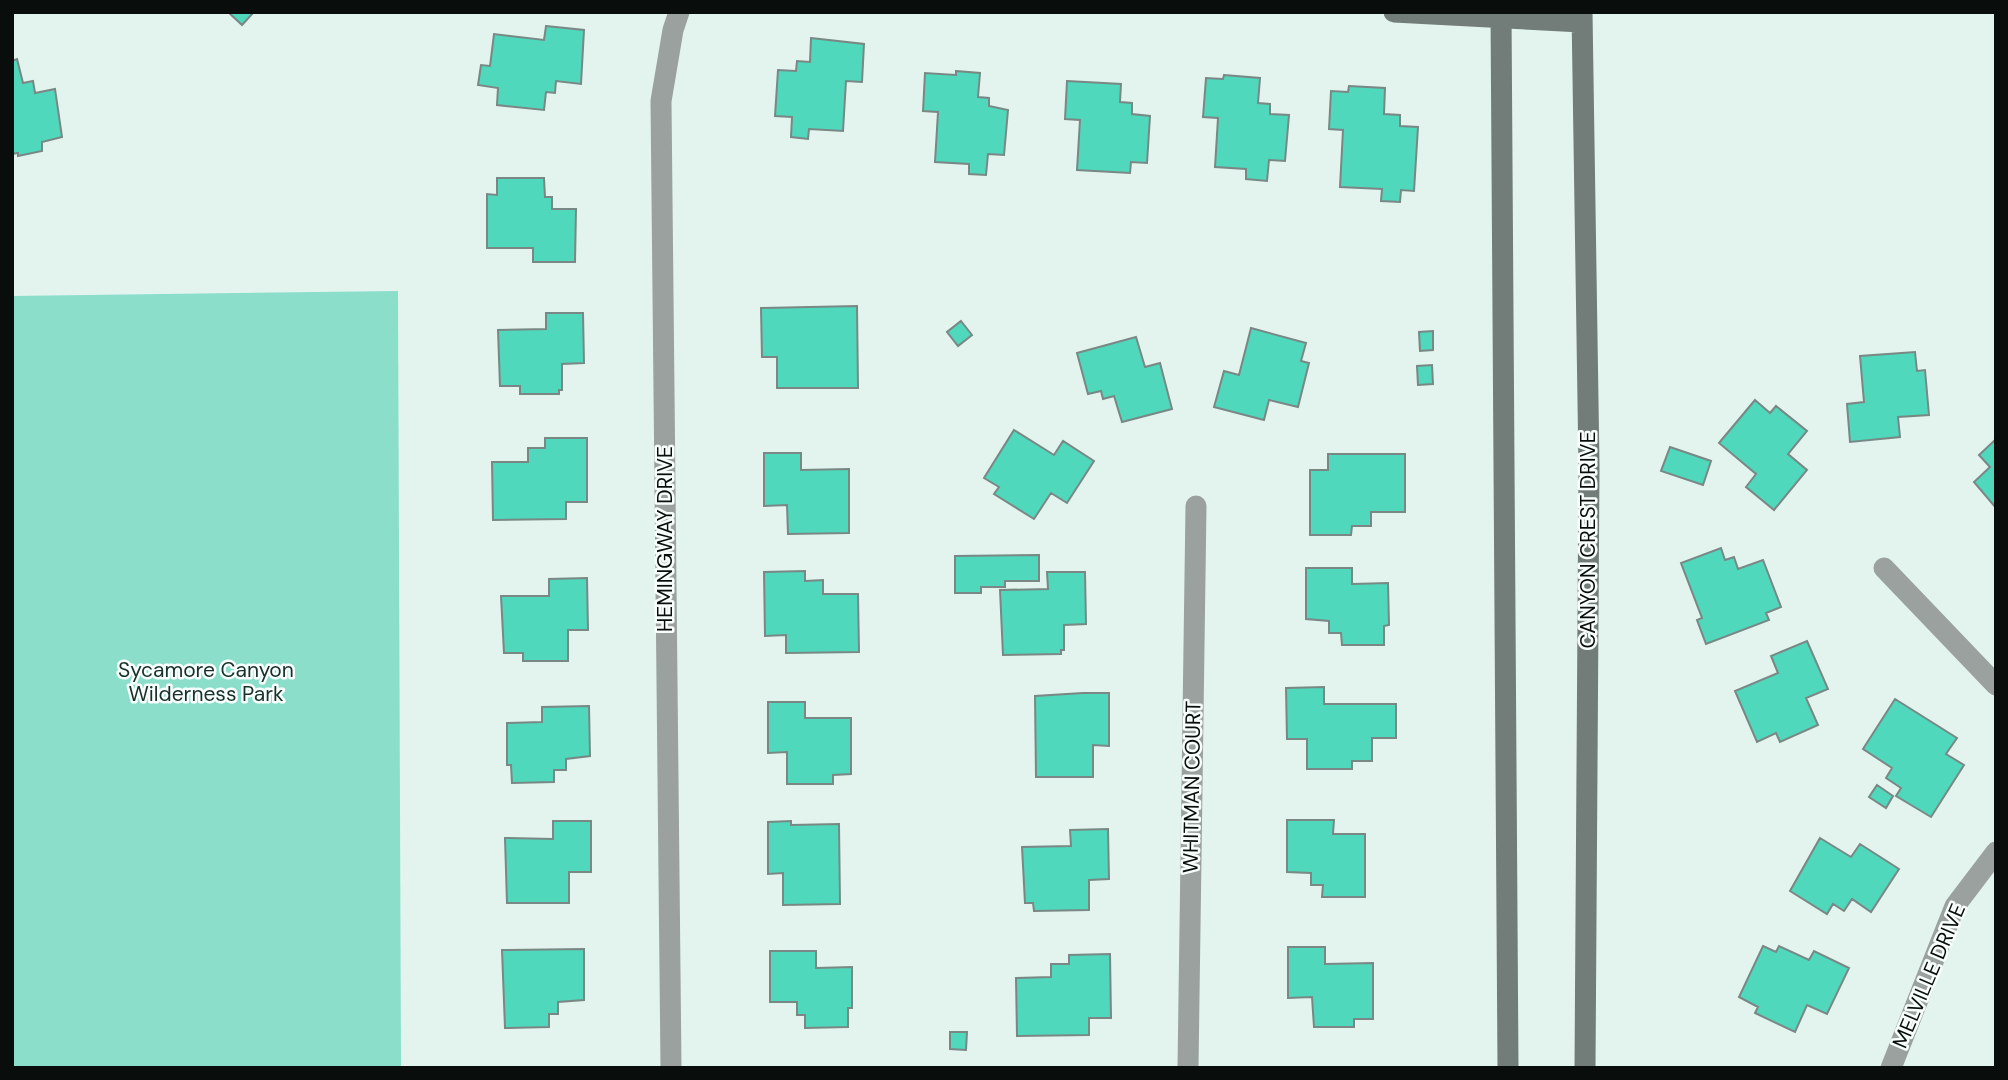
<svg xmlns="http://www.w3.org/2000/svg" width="2008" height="1080" font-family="'DM Sans',sans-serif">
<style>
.green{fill:#8bdeca}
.building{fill:#50d8bc;stroke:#798884;stroke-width:2}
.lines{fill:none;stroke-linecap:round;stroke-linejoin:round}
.street{stroke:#9aa19f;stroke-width:21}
.secondary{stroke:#727c79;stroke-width:21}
.labels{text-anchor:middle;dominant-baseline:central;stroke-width:5;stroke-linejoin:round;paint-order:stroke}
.street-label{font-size:21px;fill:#090e0d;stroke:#f7fefc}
.park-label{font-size:21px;fill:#182f2a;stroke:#f7fefc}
</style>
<rect width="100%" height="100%" fill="#e3f4ef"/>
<!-- green -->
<path class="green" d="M398,291L401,1068H12V296Z"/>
<!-- building -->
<path class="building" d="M228,12H254L242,25Z
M546,26L584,30L581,84L556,81L555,93L546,92L544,110L497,105L498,88L478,85L481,65L490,66L494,34L544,40Z
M811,38L864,44L862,82L846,81L843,131L809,129L808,139L791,137L792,117L775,116L778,70L796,71L797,61L810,62Z
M17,59L23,83L33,81L35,93L55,89L62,137L42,142V151L18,156V153L12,154V61Z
M956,71L980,73L978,97L989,98V106L1008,110L1004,155L988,154L986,175L969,174V164L935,162L938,112L923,111L925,73L956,75Z
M1224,75L1260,78L1258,103L1270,104V114L1289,115L1285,161L1269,160L1267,181L1246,179V169L1215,167L1218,118L1203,117L1206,78L1223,79Z
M1067,81L1121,84L1120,102L1132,103V114L1150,116L1147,163L1131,162L1130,173L1077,170L1080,120L1065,119Z
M1349,86L1385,88L1384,114L1400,115V126L1418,127L1414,191L1401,190L1400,202L1381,201L1382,189L1340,187L1343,130L1329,129L1331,91L1348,92Z
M497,178H544L545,197H552V209H576L575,262H533V248H487V194L497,195Z
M857,306L858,388H777V357H762L761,308Z
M546,313H583L584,363L562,364V390H559V394H520V386H500L498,330L546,329Z
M961,321L972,335L958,346L947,332Z
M1251,328L1306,343L1301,361L1309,363L1298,407L1269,400L1264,420L1214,407L1224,371L1239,375Z
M1433,331V350L1420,351L1419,332Z
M1136,337L1145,367L1160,363L1172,409L1122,422L1114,396L1103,399L1101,391L1088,394L1077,353Z
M1915,352L1917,371L1925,370L1929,415L1898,417L1900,437L1850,442L1847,404L1864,402L1860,356Z
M1432,365L1433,384L1418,385L1417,366Z
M1755,400L1770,413L1776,406L1807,431L1788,454L1807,470L1774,510L1746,487L1756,474L1719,443Z
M1014,430L1054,455L1063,441L1094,461L1067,503L1051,493L1034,519L994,494L999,487L984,478Z
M545,438H587V502H566V519L493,520L492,462H528V448H545Z
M1996,439V508L1974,482L1990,467L1979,455Z
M1670,447L1711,461L1703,485L1661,471Z
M764,453H801V470L849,469V533L788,534L787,505L764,506Z
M1328,454H1405V512H1371V526H1352L1351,535H1310V470H1328Z
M1721,548L1725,560L1734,557L1738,569L1763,560L1781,607L1766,613L1769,620L1706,644L1697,620L1702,618L1681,563Z
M1039,555V581H1005V587H981V593H955V556Z
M1306,568H1352V584L1388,583L1389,625L1384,626V645H1342L1341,633H1329V621L1306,619Z
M805,571V581L823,580V594H858L859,652L786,653V635L765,636L764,572Z
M1047,572H1085L1086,624L1064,625V650H1061V654L1003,655L1000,590L1048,589Z
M587,578L588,630H568V661H523V653H504L501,596H549V579Z
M1807,641L1828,689L1806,698L1818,725L1780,742L1776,733L1757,742L1735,691L1778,673L1771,656Z
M1324,687V704H1396V738H1372V761H1352V769H1307V739H1287L1286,688Z
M1083,693H1109V746L1093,745V777H1036L1035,696Z
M1895,699L1957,738L1946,754L1964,765L1931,817L1896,796L1901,788L1886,778L1892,768L1863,749Z
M768,702H805V718H851V774L833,775V784H787V752L768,753Z
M589,706L590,756L566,759V770H554V782L512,783L511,765H507V723L542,722V707Z
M1877,785L1893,796L1886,808L1869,797Z
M1287,820H1334L1333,834H1365V897H1322L1323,885H1311V873L1287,872Z
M553,821H591V872H569V903H507L505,838L553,839Z
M791,821V825L839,824L840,904L783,905V873L768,874V822Z
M1108,829L1109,879L1089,880V910L1034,911L1033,903H1025L1022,847L1071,846L1070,830Z
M1820,838L1851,857L1860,844L1899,869L1871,912L1852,899L1844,911L1833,904L1827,914L1790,891Z
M1763,946L1776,952L1779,946L1809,960L1814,951L1849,968L1827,1014L1807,1005L1795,1032L1755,1013L1758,1007L1739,997Z
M1288,947H1325V964L1373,963V1019H1354V1027H1314L1312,997L1288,998Z
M584,949V1000L558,1002V1014H549V1027L505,1028L502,950Z
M770,951H816V968L852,967V1008H848V1027L805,1028V1015H797V1002H770Z
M1110,954L1111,1018H1089V1035L1017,1036L1016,978L1051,977V964H1069V955Z
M950,1032H967L966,1050L950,1049Z"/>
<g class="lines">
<!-- street -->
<path class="street" d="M1884,568L1996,685
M671,1068L661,101L673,30L679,12
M1188,1068L1196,506
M1891,1068L1955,906L1996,852"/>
<!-- secondary -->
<path class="secondary" d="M1394,12L1581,22
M1501,12L1508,1068
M1582,12L1589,466L1585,1068"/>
</g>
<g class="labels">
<!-- street labels -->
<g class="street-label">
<text transform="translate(665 539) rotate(-90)">HEMINGWAY DRIVE</text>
<text transform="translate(1588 540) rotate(-90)">CANYON CREST DRIVE</text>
<text transform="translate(1192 787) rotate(-89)">WHITMAN COURT</text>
<text transform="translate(1929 976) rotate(-67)">MELVILLE DRIVE</text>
</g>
<!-- park labels -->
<g class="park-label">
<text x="206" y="670">Sycamore Canyon<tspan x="206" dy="24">Wilderness Park</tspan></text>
</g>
</g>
<!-- border -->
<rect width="2008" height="1080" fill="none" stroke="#090e0d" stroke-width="28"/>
</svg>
